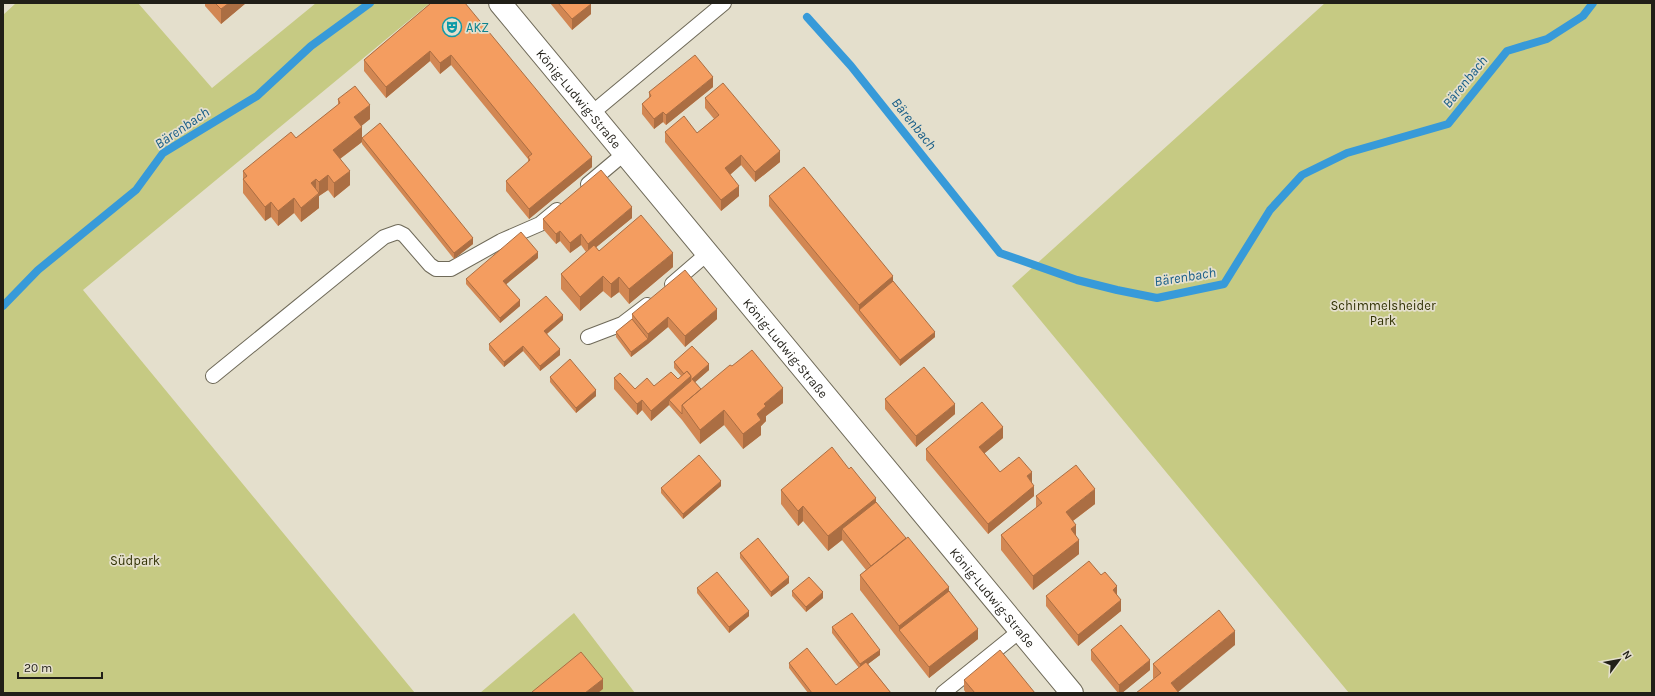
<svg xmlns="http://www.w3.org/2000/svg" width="1655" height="696" font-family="Karla,sans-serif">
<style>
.green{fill:#c6ca83}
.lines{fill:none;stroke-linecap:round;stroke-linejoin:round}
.stream{stroke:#379ad9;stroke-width:8}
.service-casing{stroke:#6f6a59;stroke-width:16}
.minor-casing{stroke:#6f6a59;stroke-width:24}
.service{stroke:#fff;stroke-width:14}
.minor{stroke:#fff;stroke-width:22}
.wall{fill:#d28753}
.shaded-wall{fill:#ab6e43}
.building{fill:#f49d60;stroke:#ab6e43}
.labels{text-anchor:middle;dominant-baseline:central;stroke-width:3.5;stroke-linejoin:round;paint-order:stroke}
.culture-label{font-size:13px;fill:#0d838f;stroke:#e4dfcc;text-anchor:start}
.street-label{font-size:13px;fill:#211f18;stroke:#e4dfcc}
.park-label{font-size:13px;fill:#323305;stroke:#e4dfcc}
.water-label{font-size:14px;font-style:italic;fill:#175d88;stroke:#e4dfcc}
</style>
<rect width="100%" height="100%" fill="#e4dfcc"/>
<!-- green -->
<path class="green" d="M16,3H138L212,88L316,3H430L83,290L415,693H3V15Z
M1325,3H1652V693H1349L1012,286Z
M574,613L635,693H480Z"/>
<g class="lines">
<!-- stream -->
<path class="stream" d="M807,17L851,66L1000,253L1077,280L1117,290L1157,298L1224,284L1270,210L1302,175L1347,153L1448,124L1507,51L1547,39L1583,16L1593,3
M3,306L38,270L136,190L163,153L257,96L311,46L370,3"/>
<!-- service casing -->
<g class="service-casing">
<path id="service" d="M592,113L724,3
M588,184L625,153
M672,284L708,253
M588,337L622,324L647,305
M213,376L384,237L398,232L404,235L430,265L436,269H451L501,241L540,224L557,210
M943,693L1021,630"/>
</g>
<!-- minor casing -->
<g class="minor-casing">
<g id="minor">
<path id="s1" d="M500,3L1072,693"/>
</g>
</g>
<!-- service -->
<use href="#service" class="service"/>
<!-- minor -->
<use href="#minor" class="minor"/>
</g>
<!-- wall -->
<path class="wall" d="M205,3H246L221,24L205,6Z
M431,3L592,167L529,219L506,191V181L528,163V159L451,65L440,74L430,61L386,98L364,71V60Z
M550,3H590L591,14L572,30Z
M713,87L666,125L663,122L654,129L642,114V104L649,98V92Z
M705,98L780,162L755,182L741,165L730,175L739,196L721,211L665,142V132L697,133L714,119L705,108Z
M338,99L370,119L361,126L362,142L340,159L350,185L334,198L328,190L319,196V208L301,222L294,213L278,226L271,217L265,221L243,193V171L296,138L338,105Z
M362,138L473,244L454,259L362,144Z
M769,196L893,281L935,337L900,366L769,206Z
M632,218L596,247L599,251L673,267L629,304L619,292L611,298L603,291L580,311L561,289V274L586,252L581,245L570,253L560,241L556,244L543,229V219Z
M538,258L506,284L520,306L500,323L466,284V279Z
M632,314L717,319L685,347L668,327L631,357L616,337V332L632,319Z
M563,320L547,334L560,355L540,371L523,351L504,367L489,350V344Z
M674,362L709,370L695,382L701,389L783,403L766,416V421L761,426V435L743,449L724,425L700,444L682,420L669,405L651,421L642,410L637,415L614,389V378L635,389L654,386L678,379L681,376L674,368Z
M550,377L596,396L576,413L550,382Z
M885,399L955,414L916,447L885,409Z
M1003,438L984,453L1000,472L1032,483L1034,496L988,534L926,460V449Z
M849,469L949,591L978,639L929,678L860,590V575L866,570L842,540L828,551L803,521L798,526L781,504V490Z
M721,486L683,519L661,493V488Z
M1036,496L1095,504L1073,521L1076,536L1079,554L1033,590L1001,550V535L1036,508Z
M740,553L789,583L771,597L740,558Z
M1101,575L1117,595L1121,611L1078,646L1046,606V596Z
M697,588L749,616L729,633L697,593Z
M792,591L823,598L806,612L792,596Z
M832,627L880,655L868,664L891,693H808L789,668V663L836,685L859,668L832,633Z
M1235,645L1153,679V664Z
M1091,650L1150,670L1122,693H1118L1091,660Z
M964,680L1035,693H966L964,690Z"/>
<!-- shaded-wall -->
<path class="shaded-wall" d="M229,3H246L221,24V9Z
M591,4V14L572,30V19Z
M430,51V61L386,98V87Z
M451,55V65L440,74V63Z
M713,77V87L666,125V115Z
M370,105V119L354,132V117Z
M663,112V122L654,129V119Z
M362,127V142L333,164V150Z
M780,151V162L755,182V172Z
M741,155V165L725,179V168Z
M592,157V167L529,219V209Z
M350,171V185L334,198V183Z
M328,175V190L319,196V208L301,222V208L319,194V182Z
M316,179V194L311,183Z
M739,186V196L721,211V200Z
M294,198V213L278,226V211Z
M271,202V217L265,221V207Z
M632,207V218L588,254V244Z
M560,231V241L556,244V234Z
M581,234V245L570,253V243Z
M473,238V244L454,259V253Z
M538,252V258L503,287V281Z
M673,253V267L629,304V289Z
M603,276V291L580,311V297Z
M893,276V287L859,310V305Z
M619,277V292L611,298V284Z
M520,300V306L500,323V318Z
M717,309V319L685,347V336Z
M563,315V320L544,336V331Z
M668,317V327L648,344V334Z
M935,332V337L900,366V360Z
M648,339V344L631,357V352Z
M523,346V351L504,367V362Z
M560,349V355L540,371V366Z
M709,364V370L692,385V379Z
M691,376V386L669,400V405L651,421V411Z
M783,388V403L766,416V421L761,426V435L743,449V434L764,404Z
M596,390V396L576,413V408Z
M642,400V410L637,415V404Z
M955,404V414L916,447V436Z
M724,410V425L700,444V430Z
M1003,427V438L979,458V447Z
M1032,472V483L1027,476Z
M721,481V486L683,519V514Z
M1034,486V496L988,534V524Z
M1095,489V504L1066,526V512Z
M876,498V512L842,529V540L828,551V536Z
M803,506V521L798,526V511Z
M1076,525V540L1071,529Z
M1079,540V554L1033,590V576Z
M789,577V583L771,597V592Z
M1117,586V596L1113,590Z
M949,587V602L899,630V626Z
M823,592V598L806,612V607Z
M1121,600V611L1078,646V635Z
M749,611V616L729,633V627Z
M978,629V639L929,678V667Z
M1235,631V645L1177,693L1171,683Z
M880,650V655L860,670V664Z
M1150,660V670L1122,693H1119V685Z
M603,679V689L598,693H585Z"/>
<!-- building -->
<path class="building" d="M215,3H229L221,9Z
M431,3H465L592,157L529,209L506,181L530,160L528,157L532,154L451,55L440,63L430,51L386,87L364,60Z
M558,3H590L591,4L572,19Z
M695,55L713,77L666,115L663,112L654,119L642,104L651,96L649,92Z
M723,83L780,151L755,172L741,155L725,168L739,186L721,200L665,132L684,116L697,133L719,115L705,98Z
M355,86L370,105L354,117L362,127L333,150L350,171L334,183L328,175L319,182L316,179L311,183L319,193L301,208L294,198L278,211L271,202L265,207L243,179L247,176L243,171L291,132L296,138L340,103L338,99Z
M380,123L473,238L454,253L362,138Z
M804,167L893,276L859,305L769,196Z
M601,170L632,207L588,244L581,234L570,243L560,231L556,234L543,219Z
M641,215L673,253L629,289L619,277L611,284L603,276L580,297L561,274L594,245L599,251Z
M521,232L538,252L503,281L520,300L500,318L466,279Z
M685,270L717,309L685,336L668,317L648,334L632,314Z
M893,281L935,332L900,360L859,310Z
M546,296L563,315L544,331L560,349L540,366L523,346L504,362L489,344Z
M632,319L648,339L631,352L616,332Z
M692,346L709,364L692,379L701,389L682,405V414L669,400L691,381V376L687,371L684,374L674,362Z
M752,350L783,388L764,404L766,406L757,414L761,420L743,434L724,410L700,430L682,405L730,365L732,366Z
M570,359L596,390L576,408L550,377Z
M924,367L955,404L916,436L885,399Z
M687,371L691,376L651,411L642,400L637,404L614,378L620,373L635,389L647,378L654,386L671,372L678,379Z
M982,402L1003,427L979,447L1000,472L1019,457L1032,472L1027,476L1034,486L988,524L926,449Z
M832,447L849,469L851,467L876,498L828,536L803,506L798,511L781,490Z
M699,455L721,481L683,514L661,488Z
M1076,465L1095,489L1066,512L1076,525L1071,529L1079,540L1033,576L1001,535L1042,503L1036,496Z
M876,502L906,538L871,566L842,529Z
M908,537L949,587L899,626L860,575Z
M758,538L789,577L771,592L740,553Z
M1089,561L1101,575L1105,572L1117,586L1113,590L1121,600L1078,635L1046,596Z
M717,572L749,611L729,627L697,588Z
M809,577L823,592L806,607L792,591Z
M949,591L978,629L929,667L899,630Z
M1219,610L1235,631L1171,683L1179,693H1136L1161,673L1153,664Z
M852,613L880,650L860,664L832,627Z
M1121,625L1150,660L1119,685L1091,650Z
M807,648L836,685L866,662L891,693H812L789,663Z
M1000,650L1035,693H975L964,680Z
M581,652L603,679L585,693H533L532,692Z"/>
<!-- icons -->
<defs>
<g id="theatre-ring" transform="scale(1)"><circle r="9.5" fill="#e4dfcc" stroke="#0f9aa8" stroke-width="1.5"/><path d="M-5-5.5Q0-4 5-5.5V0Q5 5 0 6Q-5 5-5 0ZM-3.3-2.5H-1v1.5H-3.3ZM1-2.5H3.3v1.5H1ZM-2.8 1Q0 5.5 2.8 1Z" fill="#0f9aa8"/></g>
</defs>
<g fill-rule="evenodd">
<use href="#theatre-ring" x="452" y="27"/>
</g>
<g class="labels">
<!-- culture labels -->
<g class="culture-label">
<text x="466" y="27">AKZ</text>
</g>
<!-- street labels -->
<g class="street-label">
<text stroke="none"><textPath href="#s1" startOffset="124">König-Ludwig-Straße</textPath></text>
<text stroke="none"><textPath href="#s1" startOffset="448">König-Ludwig-Straße</textPath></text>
<text stroke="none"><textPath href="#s1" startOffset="772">König-Ludwig-Straße</textPath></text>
</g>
<!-- park labels -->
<g class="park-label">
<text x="1383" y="305">Schimmelsheider<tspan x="1383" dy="15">Park</tspan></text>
<text x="135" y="560">Südpark</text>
</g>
<!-- water labels -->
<g class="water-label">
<text transform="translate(1465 82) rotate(-51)">Bärenbach</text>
<text transform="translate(914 124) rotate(51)">Bärenbach</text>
<text transform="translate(182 128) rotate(-34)">Bärenbach</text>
<text transform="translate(1185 277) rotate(-9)">Bärenbach</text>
</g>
</g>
<!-- border -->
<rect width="1655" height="696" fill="none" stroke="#211f18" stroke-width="8"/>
<!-- north arrow -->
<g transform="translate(1619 660) rotate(58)" stroke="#e4dfcc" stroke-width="3" paint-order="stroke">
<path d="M0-3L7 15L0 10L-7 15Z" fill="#211f18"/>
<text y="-6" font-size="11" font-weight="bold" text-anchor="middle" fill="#211f18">N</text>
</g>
<!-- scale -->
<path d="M18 672v6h84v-6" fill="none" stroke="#211f18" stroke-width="2"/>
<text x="24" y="672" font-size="12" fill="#211f18" stroke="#e4dfcc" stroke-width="3" paint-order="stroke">20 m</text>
</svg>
